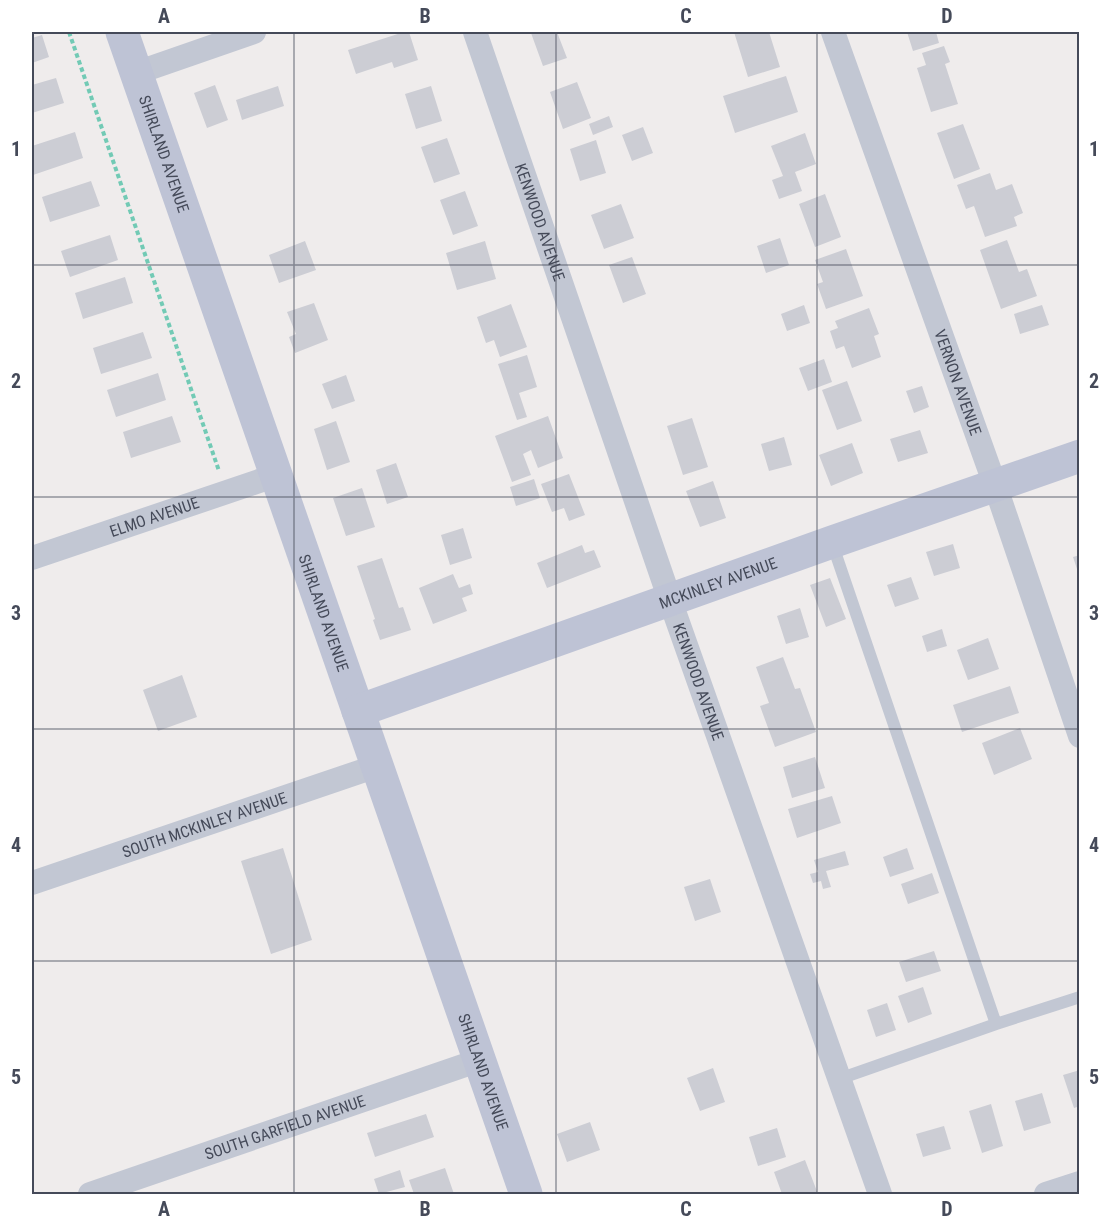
<svg xmlns="http://www.w3.org/2000/svg" width="1111" height="1226" font-family="'Roboto Condensed',sans-serif">
<style>
.building{fill:#cccdd4}
.lines{fill:none;stroke-linecap:round;stroke-linejoin:round}
.path{stroke:#72cab5;stroke-width:4;stroke-dasharray:4.5 3;stroke-linecap:butt}
.lane{stroke:#c2c7d3;stroke-width:12}
.street{stroke:#c2c7d3;stroke-width:24}
.secondary{stroke:#bec3d5;stroke-width:33}
.grid{fill:none;stroke:#454a59;stroke-width:1.5;stroke-opacity:0.55}
.labels{text-anchor:middle;dominant-baseline:central;stroke-width:4.5;stroke-linejoin:round;paint-order:stroke}
.street-label{font-size:16px;fill:#454a59;stroke:#fff}
.neatline{fill:none;stroke:#454a59;stroke-width:2}
.grid-label{font-size:20px;text-anchor:middle;font-weight:bold;fill:#454a59}
</style>
<rect width="100%" height="100%" fill="#efecec"/>
<!-- building -->
<path class="building" d="M404,32H409L418,60L394,68L392,62L356,74L348,50Z
M536,32H557L567,58L543,66L531,33Z
M734,32H760L761,33L769,32L780,67L748,77Z
M907,32H936L939,43L913,51Z
M42,35L49,57L32,63V38Z
M944,46L950,62L945,64L958,104L931,112L917,68L926,65L922,53Z
M786,76L798,112L735,133L723,96Z
M56,78L64,103L32,113V85Z
M577,82L591,118L563,129L550,92Z
M215,85L228,120L207,128L194,93Z
M278,86L284,106L242,120L236,100Z
M431,86L442,121L416,129L405,94Z
M609,116L613,127L593,135L589,124Z
M963,124L980,169L954,179L937,133Z
M643,127L653,153L632,161L622,135Z
M75,132L83,158L33,175L32,170V146Z
M805,133L816,164L795,172L802,191L779,199L772,180L783,176L771,146Z
M447,138L460,174L434,183L421,147Z
M596,140L606,173L580,181L570,149Z
M990,173L996,190L1012,184L1023,213L1014,217L1017,226L985,237L974,206L966,209L957,185Z
M91,181L100,206L50,222L42,197Z
M465,191L478,226L453,235L440,200Z
M825,194L841,237L815,247L799,204Z
M621,204L634,238L604,249L591,215Z
M110,235L118,260L70,277L61,251Z
M780,238L789,265L766,273L757,246Z
M1007,240L1019,272L1027,269L1037,296L1001,309L980,250Z
M305,241L316,270L279,283L269,255Z
M485,241L496,279L457,290L446,253Z
M846,249L863,296L826,309L817,284L823,282L815,260Z
M632,257L646,294L623,303L609,265Z
M125,277L133,303L83,319L75,293Z
M314,303L328,340L295,353L289,337L296,334L287,312Z
M511,304L527,347L500,357L494,340L486,343L477,317Z
M804,305L810,323L787,331L781,314Z
M1042,305L1049,325L1020,334L1014,314Z
M869,308L879,334L874,336L881,357L852,368L844,346L836,349L830,331L838,328L835,321Z
M143,332L152,358L101,374L93,348Z
M527,355L537,387L519,393L527,417L517,420L498,364Z
M824,359L832,382L808,391L799,368Z
M158,373L166,400L116,417L107,390Z
M346,375L355,401L332,409L322,384Z
M847,381L862,421L837,430L822,390Z
M922,386L929,407L914,413L906,391Z
M172,416L181,442L131,458L123,432Z
M548,416L563,458L538,468L531,450L523,454L531,475L512,482L495,436Z
M692,418L708,467L683,475L667,426Z
M336,421L350,462L327,470L314,429Z
M920,430L928,453L898,462L890,439Z
M784,437L792,465L769,471L761,444Z
M852,443L863,473L831,486L819,455Z
M396,463L408,497L387,504L376,470Z
M569,474L585,515L569,521L564,508L552,512L541,484Z
M534,479L540,498L516,506L510,487Z
M713,481L726,518L700,527L686,491Z
M362,488L375,527L346,536L333,498Z
M463,528L472,558L450,565L441,535Z
M953,544L960,568L934,576L926,552Z
M582,545L585,553L594,550L601,567L547,588L537,563Z
M1080,555V575H1079L1073,557Z
M382,558L399,608L403,607L411,630L380,640L373,620L375,619L357,566Z
M453,574L459,588L470,584L473,594L462,598L467,611L433,624L419,588Z
M911,577L919,599L895,607L887,585Z
M830,578L846,619L826,627L810,585Z
M800,608L809,637L786,644L777,616Z
M942,629L947,646L927,652L922,636Z
M988,638L999,669L968,680L957,650Z
M783,657L795,689L800,688L816,732L775,747L760,706L769,703L756,667Z
M182,675L197,717L158,731L143,690Z
M1010,686L1019,713L962,732L953,705Z
M1020,728L1032,759L994,775L982,743Z
M815,757L825,788L792,798L783,767Z
M832,796L841,823L797,838L788,809Z
M283,848L312,940L271,954L241,861Z
M907,848L914,869L890,877L883,857Z
M845,851L849,865L826,871L831,887L823,889L821,881L813,883L810,874L818,872L814,860Z
M932,873L939,893L908,904L901,884Z
M710,879L721,912L695,921L684,887Z
M934,951L941,971L906,982L899,962Z
M923,987L932,1014L908,1023L898,996Z
M887,1003L896,1030L876,1037L867,1010Z
M713,1068L725,1102L700,1111L687,1078Z
M1080,1070V1106L1074,1108L1063,1075Z
M1042,1093L1051,1123L1024,1131L1015,1101Z
M991,1104L1003,1146L982,1153L969,1111Z
M426,1114L434,1137L375,1157L367,1133Z
M590,1122L600,1150L567,1162L557,1134Z
M944,1126L951,1149L923,1157L916,1134Z
M777,1128L786,1157L758,1166L749,1137Z
M805,1160L818,1194H782L774,1172Z
M445,1168L454,1194H414L409,1180Z
M400,1170L405,1187L379,1194L374,1179Z"/>
<g class="lines">
<!-- path -->
<path class="path" d="M69,32L219,471"/>
<!-- lane -->
<path class="lane" d="M832,543L996,1024
M839,1079L996,1024L1080,997"/>
<!-- street -->
<g class="street">
<path id="s1" d="M475,32L670,600L880,1194"/>
<path id="s2" d="M833,32L995,485L1080,736"/>
<path d="M136,73L254,32"/>
<path id="s3" d="M32,558L277,475"/>
<path id="s4" d="M32,883L377,766"/>
<path id="s5" d="M90,1194L480,1060"/>
<path d="M1046,1194L1080,1183"/>
</g>
<!-- secondary -->
<g class="secondary">
<path id="s6" d="M122,32L526,1194"/>
<path id="s7" d="M358,711L832,542L1080,456"/>
</g>
</g>
<!-- grid -->
<path class="grid" d="M294,32V1194M556,32V1194M817,32V1194M32,265H1080M32,497H1080M32,729H1080M32,961H1080"/>
<g class="labels">
<!-- street labels -->
<g class="street-label">
<text stroke="none"><textPath href="#s6" startOffset="129">SHIRLAND AVENUE</textPath></text>
<text stroke="none"><textPath href="#s1" startOffset="201">KENWOOD AVENUE</textPath></text>
<text stroke="none"><textPath href="#s2" startOffset="372">VERNON AVENUE</textPath></text>
<text stroke="none"><textPath href="#s3" startOffset="129">ELMO AVENUE</textPath></text>
<text stroke="none"><textPath href="#s7" startOffset="382">MCKINLEY AVENUE</textPath></text>
<text stroke="none"><textPath href="#s6" startOffset="615">SHIRLAND AVENUE</textPath></text>
<text stroke="none"><textPath href="#s1" startOffset="687">KENWOOD AVENUE</textPath></text>
<text stroke="none"><textPath href="#s4" startOffset="182">SOUTH MCKINLEY AVENUE</textPath></text>
<text stroke="none"><textPath href="#s6" startOffset="1101">SHIRLAND AVENUE</textPath></text>
<text stroke="none"><textPath href="#s5" startOffset="206">SOUTH GARFIELD AVENUE</textPath></text>
</g>
</g>
<!-- border -->
<rect width="1111" height="1226" fill="none" stroke="#ffffff" stroke-width="66"/>
<rect x="33" y="33" width="1045" height="1160" class="neatline"/>
<g class="grid-label">
<text x="164" y="23">A</text>
<text x="425" y="23">B</text>
<text x="686" y="23">C</text>
<text x="947" y="23">D</text>
<text x="16" y="156">1</text>
<text x="1094" y="156">1</text>
<text x="16" y="388">2</text>
<text x="1094" y="388">2</text>
<text x="16" y="620">3</text>
<text x="1094" y="620">3</text>
<text x="16" y="852">4</text>
<text x="1094" y="852">4</text>
<text x="16" y="1084">5</text>
<text x="1094" y="1084">5</text>
<text x="164" y="1216">A</text>
<text x="425" y="1216">B</text>
<text x="686" y="1216">C</text>
<text x="947" y="1216">D</text>
</g>
</svg>
